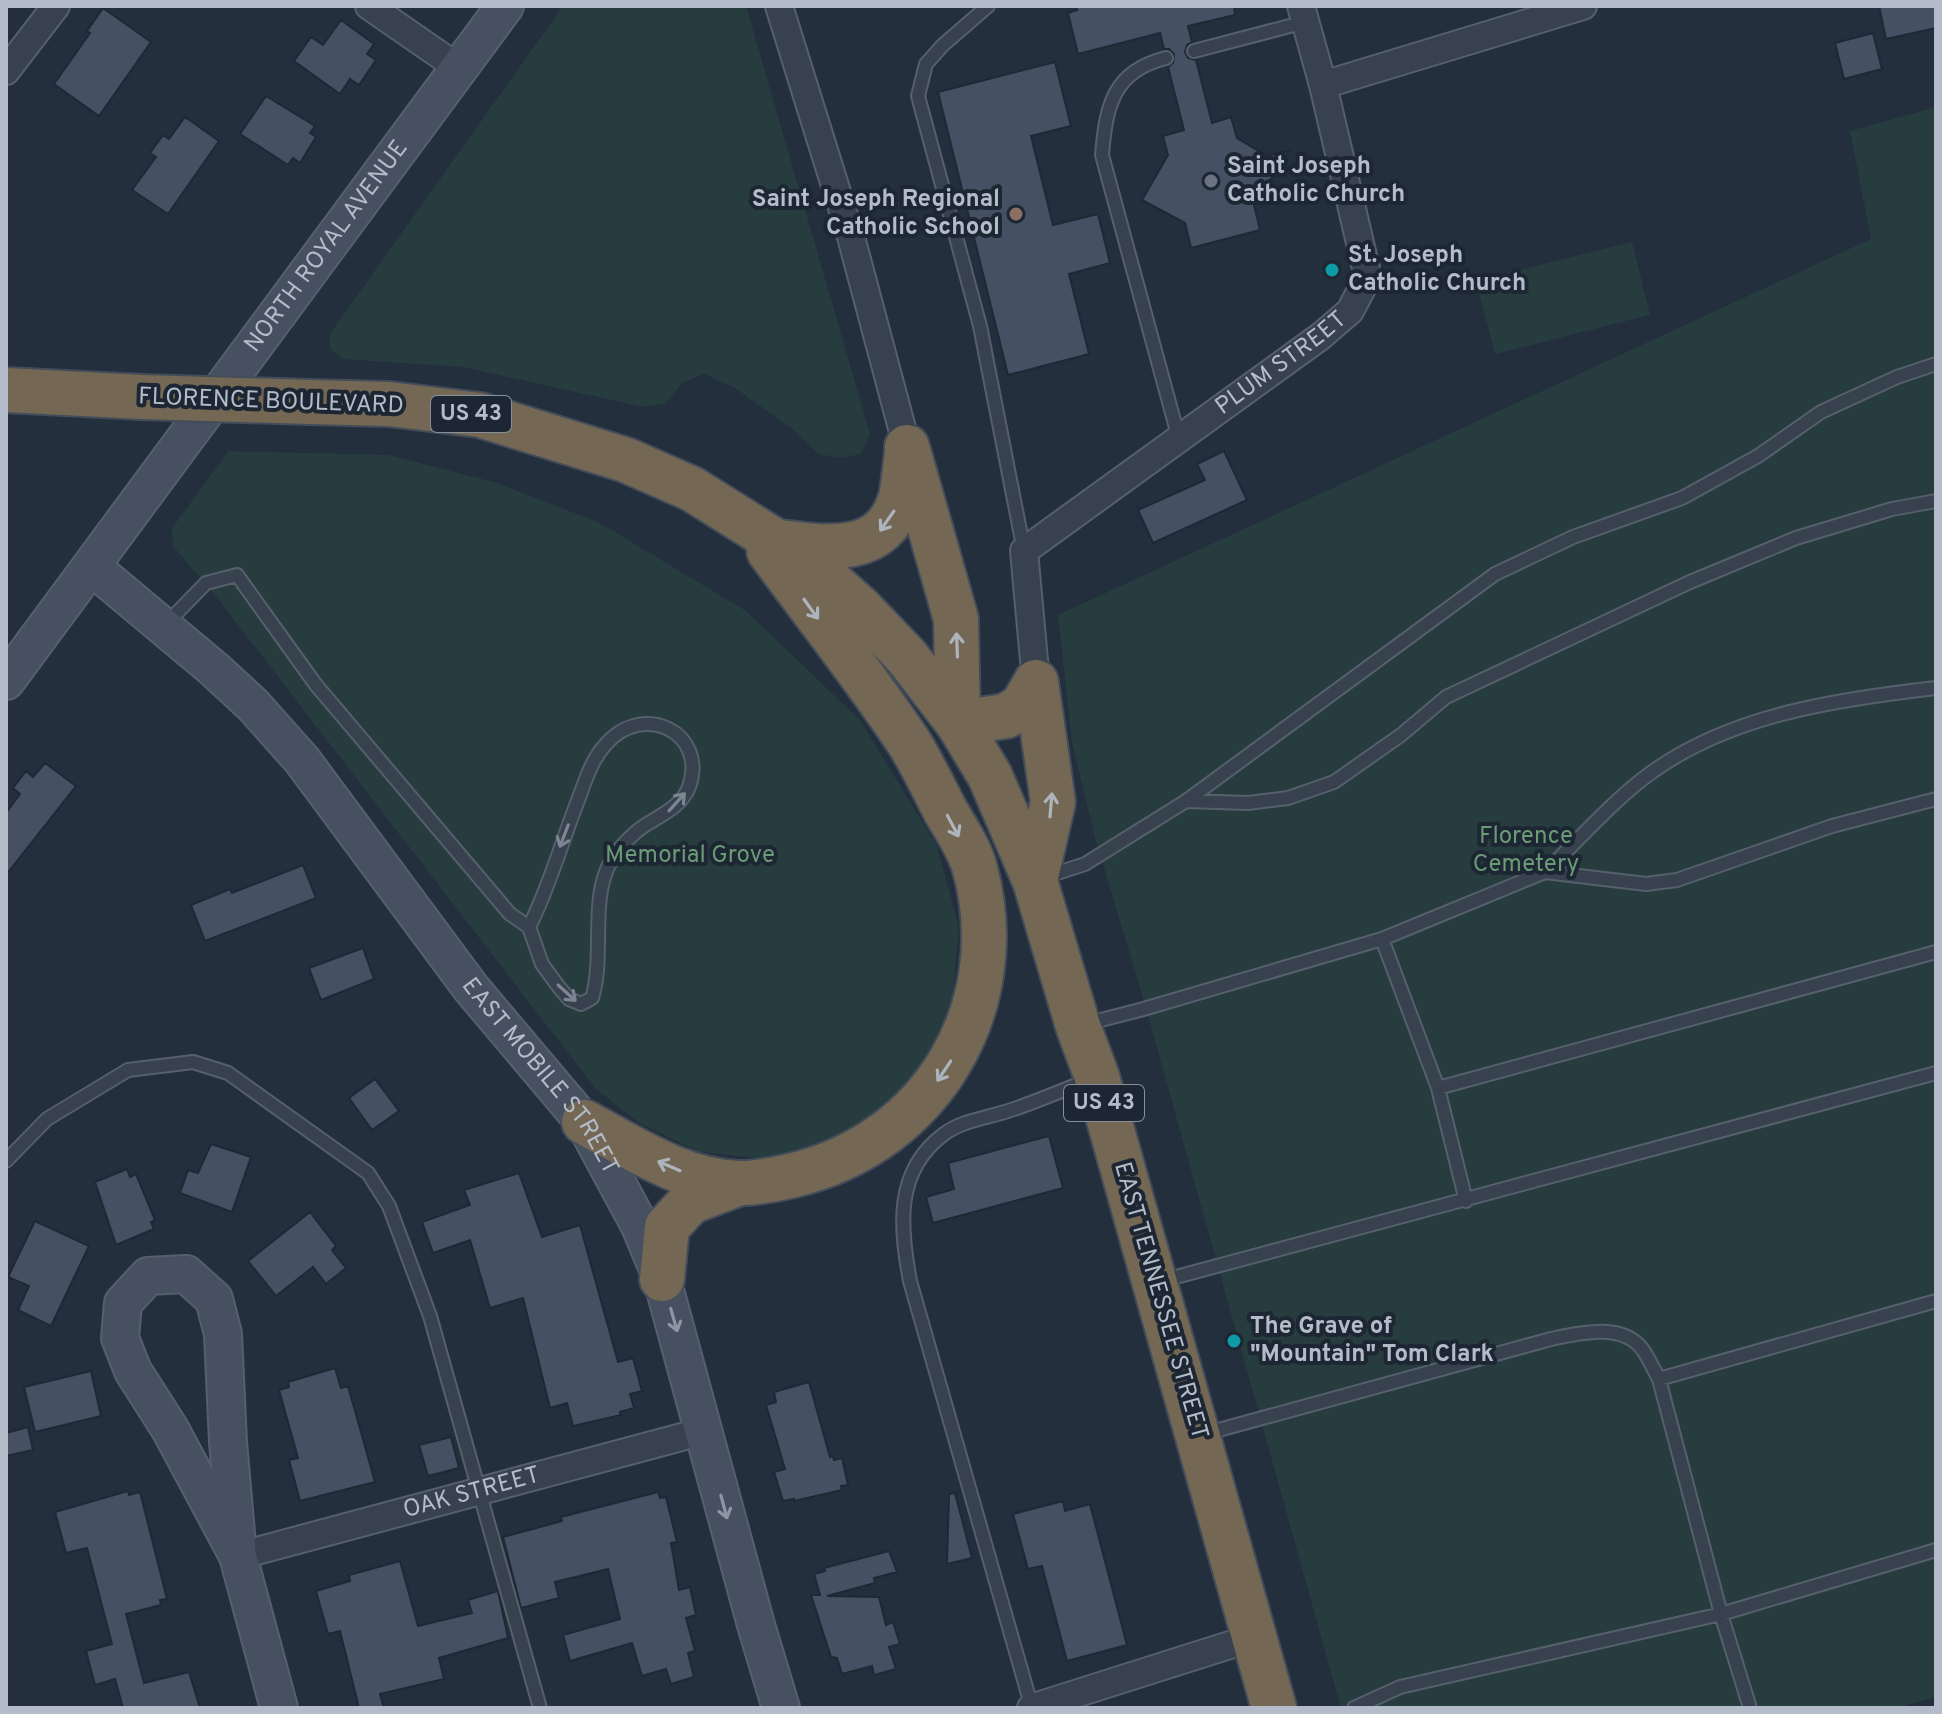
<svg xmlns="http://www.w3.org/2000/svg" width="1942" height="1714" font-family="Overpass,sans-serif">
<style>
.green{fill:#263c3f}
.building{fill:#455162;stroke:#1f2835;stroke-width:2}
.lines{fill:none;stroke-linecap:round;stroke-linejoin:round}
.lane-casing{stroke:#565f6c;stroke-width:16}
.street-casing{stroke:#565f6c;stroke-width:30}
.secondary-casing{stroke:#565f6c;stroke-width:40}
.highway-casing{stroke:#434c59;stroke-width:48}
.lane{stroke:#38414e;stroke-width:12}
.street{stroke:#38414e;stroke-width:26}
.secondary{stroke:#465061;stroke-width:36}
.highway{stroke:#746855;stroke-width:44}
.highway-bridge-casing{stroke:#434c59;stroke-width:48;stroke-linecap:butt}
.highway-bridge{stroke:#746855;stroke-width:44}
.oneway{stroke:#aeb4bd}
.oneway2{stroke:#7c8592}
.oneway3{stroke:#8e96a5}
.worship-dot{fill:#6b7280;stroke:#1d2633;stroke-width:3}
.education-dot{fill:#8d6e63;stroke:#1d2633;stroke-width:3}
.culture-dot{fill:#0f9aa8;stroke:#1d2633;stroke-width:3}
.labels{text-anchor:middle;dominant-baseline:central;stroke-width:8;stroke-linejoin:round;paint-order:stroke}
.shield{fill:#1d2633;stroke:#878f9c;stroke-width:2}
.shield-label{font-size:22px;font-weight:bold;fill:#b4bcc9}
.poi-label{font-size:24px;font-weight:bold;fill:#b4bcc9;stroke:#1d2633;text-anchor:start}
.street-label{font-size:24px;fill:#b4bcc9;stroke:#1d2633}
.park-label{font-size:24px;fill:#6b9a76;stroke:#1d2633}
</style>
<rect width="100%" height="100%" fill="#242f3e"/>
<!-- green -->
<path class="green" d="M563,6H746L870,434L861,454L840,458L819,454L794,430L735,388L704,374L684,382L664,404L643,407L463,367L343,359L330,349L329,335Z
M1936,107V1697L1896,1708H1341L1142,994L1096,841L1072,743L1058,615L1871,239L1850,131Z
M1632,242L1650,315L1495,354L1476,281Z
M229,451L388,455L494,482L598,522L746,611L860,720L937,846L959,927L952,1007L911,1085L843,1139L776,1160L700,1152L639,1123L595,1088L222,604L173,546L172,528Z"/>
<!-- building -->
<path class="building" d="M1076,6H1234L1235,15L1188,26L1192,42L1187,45L1185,52L1188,58L1196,60L1212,123L1231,117L1237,138L1267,156L1289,151L1254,205L1260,230L1191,248L1185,223L1142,200L1168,155L1163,136L1184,130L1168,67L1173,63L1174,54L1169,49H1164L1160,33L1078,54L1068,13L1077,10Z
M1879,6H1936V28L1886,39Z
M103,8L151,42L99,116L54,84L90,33L87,31Z
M341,20L374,44L367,54L376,60L359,85L350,79L340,94L294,61L311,37L323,45Z
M1873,33L1882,69L1844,79L1835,43Z
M1055,62L1071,126L1031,136L1053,225L1098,214L1110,263L1069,274L1089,354L1008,375L938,92Z
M266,96L315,126L310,133L316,137L300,163L293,158L288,165L240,134Z
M185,117L219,141L168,214L132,190L156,157L150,153L163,135L169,139Z
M1224,451L1247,500L1153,543L1138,510L1205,480L1197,464Z
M45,763L76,786L6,875V813L20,794L13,788L26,771L33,777Z
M303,865L316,898L205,941L191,905L230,889L232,893Z
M363,948L374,979L321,1000L309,968Z
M375,1079L399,1111L372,1130L349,1098Z
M1049,1136L1063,1188L933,1223L926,1197L954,1189L948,1163Z
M211,1144L251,1157L232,1212L180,1193L188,1170L198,1173Z
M127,1169L130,1177L136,1174L155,1220L151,1222L154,1229L116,1245L95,1182Z
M519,1173L542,1237L580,1225L618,1362L633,1358L642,1391L630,1394L634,1408L620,1412L621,1415L573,1426L567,1403L550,1408L523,1298L490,1308L470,1240L433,1253L422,1222L470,1205L464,1190Z
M310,1212L336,1246L332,1250L346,1268L326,1284L313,1267L276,1296L248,1261Z
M35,1221L89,1246L51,1326L18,1310L29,1286L8,1277Z
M335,1368L341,1388L348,1386L375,1482L300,1501L289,1460L298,1458L279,1390L289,1387L288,1382Z
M91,1371L101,1416L35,1432L24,1387Z
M809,1382L830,1457L833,1456L834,1460L842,1458L848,1485L841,1486L842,1490L794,1501V1499L783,1501L774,1472L785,1469L766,1405L776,1402L774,1392Z
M28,1427L33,1450L6,1456V1433Z
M451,1437L459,1468L428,1476L419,1445Z
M128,1491L129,1495L140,1492L167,1599L160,1600L161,1605L126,1614L144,1683L189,1672L200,1708H123L115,1679L95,1685L86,1651L112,1644L87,1548L66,1553L55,1512Z
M658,1492L660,1498L666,1497L677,1542L671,1543L679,1590L690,1587L696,1615L686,1618L695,1651L688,1653L694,1677L671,1684L666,1669L642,1676L632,1643L570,1661L563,1635L620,1619L608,1569L555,1582L559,1598L521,1608L503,1537L562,1521L561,1517Z
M955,1493L972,1558L947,1564L949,1494Z
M1063,1501L1065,1511L1090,1504L1127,1645L1067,1661L1042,1566L1028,1569L1013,1514Z
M889,1551L897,1572L874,1578L875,1583L827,1596L879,1597L886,1625L893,1622L900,1644L889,1647L896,1669L874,1675L872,1666L842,1674L837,1658L831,1657L811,1595H820L814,1574L825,1571L824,1568Z
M400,1561L418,1626L472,1613L468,1600L498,1591L508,1638L439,1658L444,1679L380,1694L384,1708H359L340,1631L328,1634L316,1591L350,1581L349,1575Z"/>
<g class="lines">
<!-- lane casing -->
<g class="lane-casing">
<path id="lane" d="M988,6L943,45L926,64L918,96L980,326L1024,551
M1194,51L1305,22
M1166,58C1113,71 1106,106 1102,155L1179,439
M166,624L206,583L237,575L316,685L510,914L529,927L542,964L558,986L569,999L581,1004L592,998C605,957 589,899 611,861C617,850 633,833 644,826C661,815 681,807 689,787C708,733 644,701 606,744C591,760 585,782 577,803C561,844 549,888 529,927
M1186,801L1248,803L1288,798L1334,782L1401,735L1446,697L1690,582L1796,538L1892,509L1936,501
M1545,872C1579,840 1614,799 1652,772C1733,714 1840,699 1936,688
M1045,877L1085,864L1186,801L1495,574L1573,537L1682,498L1758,456L1821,412L1897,377L1936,364
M1382,939L1438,1088L1466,1201
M1085,1024L1140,1010L1382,939L1545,872L1646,884L1677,880L1832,826L1936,799
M1438,1088L1936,952
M6,1161L47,1119L128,1070L193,1062L228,1073L368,1173L389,1206L430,1316L540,1708
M1161,1281L1936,1073
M1659,1379L1936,1301
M1204,1434L1551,1339C1579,1333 1623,1322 1643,1350C1649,1359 1654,1370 1659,1379L1721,1614L1750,1708
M1032,1708L910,1281C900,1227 894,1171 944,1134C963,1120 987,1118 1008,1111C1036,1102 1063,1090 1089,1080
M1354,1708L1400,1687L1721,1614L1936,1550"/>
</g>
<!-- street casing -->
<g class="street-casing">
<g id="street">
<path d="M369,6L460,69"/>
<path d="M779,6L851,237L907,447"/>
<path d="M6,71L56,6"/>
<path d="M1323,85L1583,6"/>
<path id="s1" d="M1036,682L1024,551L1321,336L1350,311L1368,277L1323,85L1301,6"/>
<path id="s2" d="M238,1556L704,1431"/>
<path d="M1031,1708L1255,1637"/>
</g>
</g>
<!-- secondary casing -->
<g class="secondary-casing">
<g id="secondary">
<path id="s3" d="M92,567L214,669L253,705L302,760L471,988L584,1122L640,1226L662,1279L756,1625L781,1708"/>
<path id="s4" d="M6,681L505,6"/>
<path d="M238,1556L170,1429L133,1371L120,1338L123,1303L148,1276L186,1274L214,1299L223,1334L228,1442L238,1556L279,1708"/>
</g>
</g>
<!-- highway casing -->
<g class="highway-casing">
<path id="highway" d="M6,390L142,397
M310,402L389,404L480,415L626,460L692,489L807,561L861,609L907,657L958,723L990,776L1035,881L1078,1026L1097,1077L1274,1708
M907,447L956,619L958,723
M780,542C828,548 884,557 901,497C904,483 905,467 907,453
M958,723L1006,716L1022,706L1036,682
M1035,881L1053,802L1036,682
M584,1122C633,1148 683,1182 740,1183C758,1183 777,1179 794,1175C932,1142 1012,1007 975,869C970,849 955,828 945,810C933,787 922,763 908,741C865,676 815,614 769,551
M662,1279L667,1227L690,1202L740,1183"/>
</g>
<!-- lane -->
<use href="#lane" class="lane"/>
<!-- street -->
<use href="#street" class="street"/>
<!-- secondary -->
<use href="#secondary" class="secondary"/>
<!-- highway -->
<use href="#highway" class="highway"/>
<!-- highway-bridge casing -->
<g class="highway-bridge-casing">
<path id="highway-bridge" d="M142,397L310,402"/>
</g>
<!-- highway-bridge -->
<use href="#highway-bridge" class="highway-bridge"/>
</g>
<!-- one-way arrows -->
<defs><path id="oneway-shaft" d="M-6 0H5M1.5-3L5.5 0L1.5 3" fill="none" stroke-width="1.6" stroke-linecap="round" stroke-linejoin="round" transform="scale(2)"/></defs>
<g class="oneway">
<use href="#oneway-shaft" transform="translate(887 521) rotate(125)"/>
<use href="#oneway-shaft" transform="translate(811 609) rotate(54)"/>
<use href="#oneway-shaft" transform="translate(957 645) rotate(-92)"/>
<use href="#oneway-shaft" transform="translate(1051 805) rotate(-85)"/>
<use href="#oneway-shaft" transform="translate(953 826) rotate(62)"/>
<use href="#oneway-shaft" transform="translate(944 1071) rotate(124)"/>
<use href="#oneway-shaft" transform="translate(669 1166) rotate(-157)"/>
</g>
<g class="oneway2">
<use href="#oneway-shaft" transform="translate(677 802) rotate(-48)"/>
<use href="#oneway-shaft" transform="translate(564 836) rotate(111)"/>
<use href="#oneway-shaft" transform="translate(567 993) rotate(42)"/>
</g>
<g class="oneway3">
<use href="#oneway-shaft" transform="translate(674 1320) rotate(74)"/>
<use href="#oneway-shaft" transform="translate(724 1507) rotate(75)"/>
</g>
<!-- markers -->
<circle class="worship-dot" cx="1211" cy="181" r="8"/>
<circle class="education-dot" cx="1016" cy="214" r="8"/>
<g class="culture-dot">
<circle cx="1332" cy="270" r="8"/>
<circle cx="1234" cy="1341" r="8"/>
</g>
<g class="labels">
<!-- shield labels -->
<g class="shield">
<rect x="431" y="396" width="80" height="36" rx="6"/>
<rect x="1064" y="1085" width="80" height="36" rx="6"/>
</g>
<g class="shield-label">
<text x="471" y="414">US 43</text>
<text x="1104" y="1103">US 43</text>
</g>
<!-- poi labels -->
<g class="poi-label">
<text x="1227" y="167">Saint Joseph<tspan x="1227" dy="28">Catholic Church</tspan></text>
<text x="1000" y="200" text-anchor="end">Saint Joseph Regional<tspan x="1000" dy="28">Catholic School</tspan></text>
<text x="1348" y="256">St. Joseph<tspan x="1348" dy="28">Catholic Church</tspan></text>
<text x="1250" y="1327">The Grave of<tspan x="1250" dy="28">"Mountain" Tom Clark</tspan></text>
</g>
<!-- street labels -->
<g class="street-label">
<text stroke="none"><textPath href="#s4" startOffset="540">NORTH ROYAL AVENUE</textPath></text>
<text stroke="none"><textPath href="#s1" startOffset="450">PLUM STREET</textPath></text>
<text transform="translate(271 402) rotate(2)">FLORENCE BOULEVARD</text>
<text stroke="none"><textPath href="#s3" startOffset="682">EAST MOBILE STREET</textPath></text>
<text transform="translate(1160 1301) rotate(74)">EAST TENNESSEE STREET</text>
<text stroke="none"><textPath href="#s2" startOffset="242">OAK STREET</textPath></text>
</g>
<!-- park labels -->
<g class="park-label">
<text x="1526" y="837">Florence<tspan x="1526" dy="28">Cemetery</tspan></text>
<text x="690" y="856">Memorial Grove</text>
</g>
</g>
<!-- border -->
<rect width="1942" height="1714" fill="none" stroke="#b4bcc9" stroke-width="16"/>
</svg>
